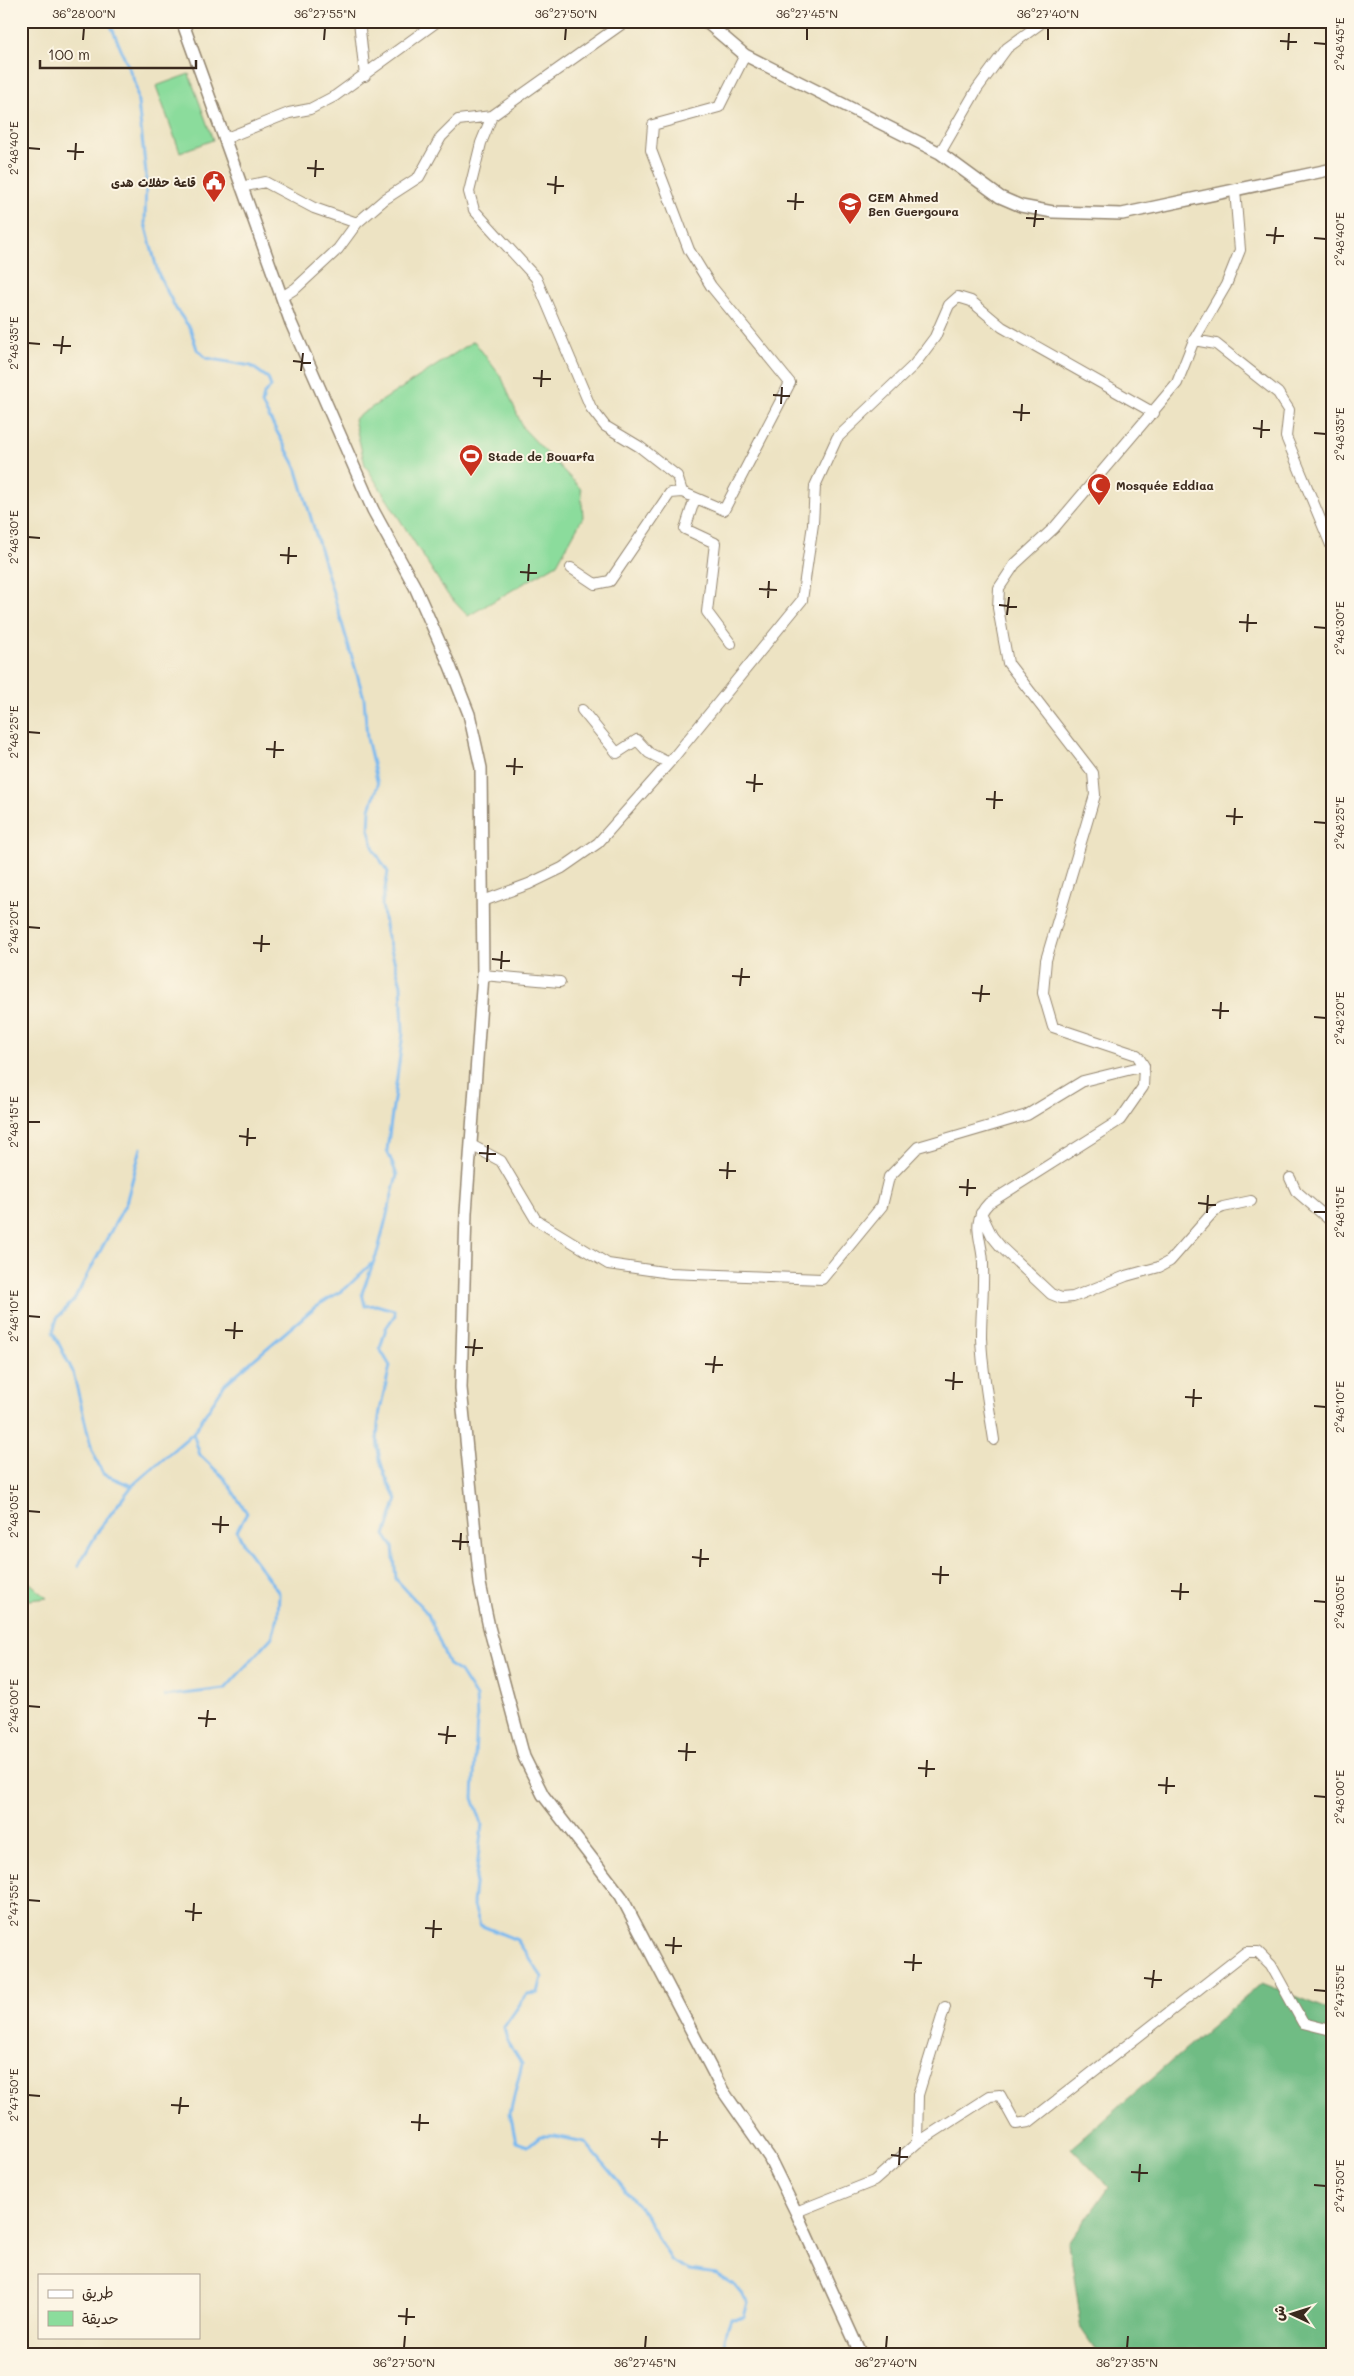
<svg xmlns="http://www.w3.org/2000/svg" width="1354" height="2376" font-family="Mali,'Playpen Sans Arabic',sans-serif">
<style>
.green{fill:#8bdc9c;stroke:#63835d}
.forest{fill:#70bc84;stroke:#567351}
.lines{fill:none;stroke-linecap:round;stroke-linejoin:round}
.stream{stroke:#7cbaef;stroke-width:3}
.minor-casing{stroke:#948670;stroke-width:12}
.tertiary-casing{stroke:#948670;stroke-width:14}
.minor{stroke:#fff;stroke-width:10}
.tertiary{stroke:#fff;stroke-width:11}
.ticks{fill:none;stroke:#3b2a1e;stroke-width:2}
.labels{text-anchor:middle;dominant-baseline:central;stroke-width:4;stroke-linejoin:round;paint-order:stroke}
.poi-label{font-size:12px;font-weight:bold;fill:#3b2a1e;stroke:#fcf5e5;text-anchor:start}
.neatline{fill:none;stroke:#3b2a1e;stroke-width:2}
.ticks-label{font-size:12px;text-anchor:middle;fill:#3b2a1e}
</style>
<rect width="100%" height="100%" fill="#fcf5e5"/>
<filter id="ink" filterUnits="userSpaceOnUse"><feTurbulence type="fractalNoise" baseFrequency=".02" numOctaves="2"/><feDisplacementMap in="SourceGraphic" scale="10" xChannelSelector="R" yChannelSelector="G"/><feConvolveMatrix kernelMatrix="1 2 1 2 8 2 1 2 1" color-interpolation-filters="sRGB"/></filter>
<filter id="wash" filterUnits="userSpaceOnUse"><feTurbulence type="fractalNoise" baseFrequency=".0096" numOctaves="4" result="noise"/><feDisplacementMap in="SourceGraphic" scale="20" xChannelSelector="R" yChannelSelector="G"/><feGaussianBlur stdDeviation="1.12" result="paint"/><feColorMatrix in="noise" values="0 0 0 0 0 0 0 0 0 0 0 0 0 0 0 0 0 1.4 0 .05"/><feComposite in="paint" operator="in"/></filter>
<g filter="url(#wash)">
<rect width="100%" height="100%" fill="#ede3c3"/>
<!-- green -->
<path class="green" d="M189,74L213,140L180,152L156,86Z
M474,341L502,378L523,428L581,489L583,517L557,564L468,616L448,595L365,465L354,419Z
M21,1575L47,1598L21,1601Z"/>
<!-- forest -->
<path class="forest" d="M1262,1983L1333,2011V2355H1099L1082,2330L1069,2243L1109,2187L1071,2148Z"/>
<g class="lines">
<!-- stream -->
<path class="stream" d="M109,21L136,85L146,173L145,223L158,273L176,309L190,328L197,349L206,358L251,366L268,378L271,387L264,394L262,404L296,467L364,698L367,738L378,785L370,809L369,830L374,850L388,872L382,904L386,932L401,985L403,1033L387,1150L397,1175L378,1250L362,1293L365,1306L376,1305L394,1310L395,1315L386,1328L380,1349L390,1366C378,1420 366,1448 397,1499L385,1535L393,1547L396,1579L428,1614L449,1665L460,1672L476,1697L477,1718L473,1798L482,1824L473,1903L480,1925L517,1940L542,1977L538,1993L527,1994L504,2027L507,2040L522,2064L510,2113L516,2142L528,2146L540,2136H554L585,2142L646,2215L659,2240L672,2261L690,2270L716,2274L734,2285L748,2302L744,2317L731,2318L724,2338L726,2355
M132,1486L103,1474L92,1450L73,1372L53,1332L57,1318L74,1300L126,1203L141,1148
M78,1566L100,1528L132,1486L193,1433L225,1384L315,1307L346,1288L371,1264
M165,1696L225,1689L272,1637L278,1617L279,1593L245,1547L237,1531L247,1513L224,1478L200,1455L193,1433"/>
</g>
</g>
<g filter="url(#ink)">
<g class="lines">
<!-- minor casing -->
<g class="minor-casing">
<path id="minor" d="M359,21L365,76
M492,116L481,143L469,192L474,210L536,278L591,408L605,426L640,447L677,476L682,492
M224,139L289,113L310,109L335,96L438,21
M940,153L977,89L1007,48L1044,21
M241,187L265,182L314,208L357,223
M282,297L296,288L338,249L357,223L385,199L419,177L441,137L458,120L492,116L626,21
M1194,340L1216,344L1278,393L1289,410L1286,437L1333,550
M695,498L685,529L715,543L707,612L731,644
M571,568L595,584L610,581L670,493L682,492L724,510L790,383L711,286L689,250L651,150L653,125L719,107L745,55
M582,710L617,753L637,740L649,753L669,763
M483,901L529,884L562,868L598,843L669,763L802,600L813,524L815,486L837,438L914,365L935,337L949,305L958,297L971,301L1002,327L1154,413
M483,975L560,982
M471,1145L501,1161L536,1220L608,1264L670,1273L822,1279L882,1206L889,1177L918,1147L1027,1115L1083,1081L1144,1066
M1290,1178L1296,1191L1333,1223
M981,1213L992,1236L1001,1247L1051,1294L1061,1298L1073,1297L1126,1276L1159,1267L1170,1261L1214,1211L1223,1207L1251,1201
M994,1440C989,1406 982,1372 981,1337C981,1313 984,1289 983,1264C983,1241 969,1223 989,1203L1120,1120L1143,1087L1144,1066L1137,1055L1053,1027L1043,993L1046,960L1095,795L1093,773L1008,663L998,608L999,588L1015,564L1054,528L1177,383L1194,340L1226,285L1240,250L1235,190
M917,2143L918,2095L945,2007
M796,2212L874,2181L917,2143L990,2096L1000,2095L1016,2124L1029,2122L1246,1952H1258L1271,1965L1303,2023L1331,2030"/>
</g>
<!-- tertiary casing -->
<g class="tertiary-casing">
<path id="tertiary" d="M182,21L291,323L373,510L415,587L450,666L469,714L481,768L483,975L466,1213L461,1388L480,1584L489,1627L524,1757L543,1795L621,1896L723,2091L769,2157L796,2212L861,2355
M705,21L745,55L940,153L1000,197L1021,206L1053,212L1122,214L1333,169"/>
</g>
<!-- minor -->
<use href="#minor" class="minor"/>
<!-- tertiary -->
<use href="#tertiary" class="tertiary"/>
</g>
</g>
<!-- ticks -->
<path class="ticks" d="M83,40L84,28M324,40L325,28M565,40L566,28M807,40V28M1048,40V28M1280,41L1297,42M1314,43L1326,44M1288,50L1289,33M28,148L40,149M67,151L84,152M75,160L76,143M307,168L324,169M315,177L316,160M547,184L564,186M555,194L556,176M787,201L804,202M795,210L796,193M1026,218L1044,219M1034,227L1036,210M1266,235L1284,236M1314,238L1326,239M1274,244L1276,227M28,343L40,344M53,345L71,346M61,354L63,336M293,361L311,363M301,371L303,353M533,378L551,379M541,387L542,370M773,395L790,396M781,404L782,387M1013,412L1030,413M1021,421L1022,404M1253,428L1270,430M1314,433L1326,434M1261,438L1262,420M28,537L40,538M280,555L297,556M288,564L289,547M520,572L537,573M528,581L529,564M759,589L777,590M768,598L769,581M999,605L1017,607M1007,615L1009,597M1239,622L1257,623M1314,627L1326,628M1247,632L1248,614M28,732L40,733M266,749L284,750M274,758L275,741M506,766L523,767M514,775L515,758M746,782L763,784M754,792L755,774M986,799L1003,800M994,809L995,791M1226,816L1243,817M1314,822L1326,823M1234,825L1235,808M28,927L40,928M253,943L270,944M261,952L262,935M492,959L510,961M501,969L502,951M732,976L750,977M740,986L742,968M972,993L990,994M980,1002L982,985M1212,1010L1229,1011M1314,1017L1326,1018M1220,1019L1221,1002M28,1122H40M239,1136L256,1138M247,1146L248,1128M479,1153L496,1154M487,1162L488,1145M719,1170L736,1171M727,1179L728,1162M959,1187L976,1188M967,1196L968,1179M1198,1203L1216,1205M1314,1212H1326M1207,1213L1208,1195M28,1316L40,1317M225,1330L243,1331M234,1339L235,1322M465,1347L483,1348M473,1356L475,1339M705,1364L723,1365M713,1373L715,1356M945,1380L963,1382M953,1390L954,1372M1185,1397L1202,1398M1314,1406L1326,1407M1193,1407L1194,1389M28,1511L40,1512M212,1524L229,1525M220,1533L221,1516M452,1541L469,1542M460,1550L461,1533M692,1557L709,1559M700,1567L701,1549M932,1574L949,1575M940,1584L941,1566M1171,1591L1189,1592M1180,1600L1181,1583M1314,1601L1326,1602M28,1706L40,1707M198,1718L216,1719M206,1727L208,1710M438,1734L456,1736M446,1744L448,1726M678,1751L696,1752M686,1761L687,1743M918,1768L935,1769M926,1777L927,1760M1158,1785L1175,1786M1166,1794L1167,1777M1314,1796L1326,1797M28,1900L40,1901M185,1911L202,1913M193,1921L194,1903M425,1928L442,1929M433,1938L434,1920M665,1945L682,1946M673,1954L674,1937M904,1962L922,1963M913,1971L914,1954M1144,1978L1162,1980M1152,1988L1154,1970M1314,1990L1326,1991M28,2095L40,2096M171,2105L189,2106M179,2114L181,2097M411,2122L429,2123M419,2131L420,2114M651,2139L668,2140M659,2148L660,2131M891,2155L908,2157M899,2165L900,2147M1131,2172L1148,2173M1139,2182L1140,2164M1314,2185L1326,2186M398,2316L415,2317M406,2325L407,2308M404,2348L405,2336M645,2348L646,2336M886,2348L887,2336M1127,2348L1128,2336"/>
<!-- icons -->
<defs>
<g id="civic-pin" transform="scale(1.25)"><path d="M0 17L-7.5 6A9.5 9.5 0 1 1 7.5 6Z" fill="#c8321e" stroke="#fcf5e5"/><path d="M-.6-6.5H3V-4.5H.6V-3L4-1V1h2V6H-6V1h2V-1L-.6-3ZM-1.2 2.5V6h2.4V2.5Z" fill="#fff"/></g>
<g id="school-pin" transform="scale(1.25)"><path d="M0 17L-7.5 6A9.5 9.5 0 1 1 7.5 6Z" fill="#c8321e" stroke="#fcf5e5"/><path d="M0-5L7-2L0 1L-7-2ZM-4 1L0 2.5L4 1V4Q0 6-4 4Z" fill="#fff"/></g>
<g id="stadium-pin" transform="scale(1.25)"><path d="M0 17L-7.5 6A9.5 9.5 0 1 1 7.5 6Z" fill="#c8321e" stroke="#fcf5e5"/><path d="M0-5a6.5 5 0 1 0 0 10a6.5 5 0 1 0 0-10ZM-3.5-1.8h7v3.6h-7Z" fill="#fff"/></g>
<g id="mosque-pin" transform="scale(1.25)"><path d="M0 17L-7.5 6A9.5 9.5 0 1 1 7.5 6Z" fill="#c8321e" stroke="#fcf5e5"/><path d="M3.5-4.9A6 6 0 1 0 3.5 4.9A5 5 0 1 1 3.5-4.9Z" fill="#fff"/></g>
</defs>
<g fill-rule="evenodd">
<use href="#civic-pin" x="214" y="182"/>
<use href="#school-pin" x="850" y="204"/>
<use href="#stadium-pin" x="471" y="456"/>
<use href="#mosque-pin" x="1099" y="485"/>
</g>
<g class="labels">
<!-- poi labels -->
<g class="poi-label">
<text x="196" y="182" text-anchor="end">قاعة حفلات هدى</text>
<text x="868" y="197">CEM Ahmed<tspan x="868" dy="14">Ben Guergoura</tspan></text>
<text x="488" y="456">Stade de Bouarfa</text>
<text x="1116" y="485">Mosquée Eddiaa</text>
</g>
</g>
<!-- margin -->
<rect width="1354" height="2376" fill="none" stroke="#fcf5e5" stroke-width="55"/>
<!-- legend -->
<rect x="38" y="2274" width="162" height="65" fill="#fcf5e5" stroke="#afa495"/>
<rect x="48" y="2290" width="25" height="8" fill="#ffffff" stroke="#afa495"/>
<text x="82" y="2298" font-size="15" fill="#3b2a1e">طريق</text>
<rect x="48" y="2311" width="25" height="15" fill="#8bdc9c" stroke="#afa495"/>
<text x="82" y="2324" font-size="15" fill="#3b2a1e">حديقة</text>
<!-- north arrow -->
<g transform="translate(1292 2314) rotate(274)" stroke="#fcf5e5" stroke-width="4" paint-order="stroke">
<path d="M0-4L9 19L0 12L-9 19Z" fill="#3b2a1e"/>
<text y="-8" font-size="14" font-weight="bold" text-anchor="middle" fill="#3b2a1e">ش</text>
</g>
<!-- scale -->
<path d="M40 60v8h156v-8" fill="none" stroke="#3b2a1e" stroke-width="2.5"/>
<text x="48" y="60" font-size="15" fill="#3b2a1e" stroke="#fcf5e5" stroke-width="4" paint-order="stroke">100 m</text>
<rect x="28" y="28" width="1298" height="2320" class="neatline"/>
<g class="ticks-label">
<text x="84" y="18">36°28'00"N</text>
<text x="325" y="18">36°27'55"N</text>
<text x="566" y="18">36°27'50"N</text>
<text x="807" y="18">36°27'45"N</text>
<text x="1048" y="18">36°27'40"N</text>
<text transform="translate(1340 44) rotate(-90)" y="4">2°48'45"E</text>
<text transform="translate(14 148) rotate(-90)" y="4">2°48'40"E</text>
<text transform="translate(1340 239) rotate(-90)" y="4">2°48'40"E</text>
<text transform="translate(14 343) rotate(-90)" y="4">2°48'35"E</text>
<text transform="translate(1340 434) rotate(-90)" y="4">2°48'35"E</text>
<text transform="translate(14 537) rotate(-90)" y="4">2°48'30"E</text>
<text transform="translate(1340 628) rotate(-90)" y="4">2°48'30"E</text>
<text transform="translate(14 732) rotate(-90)" y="4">2°48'25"E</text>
<text transform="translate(1340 823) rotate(-90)" y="4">2°48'25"E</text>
<text transform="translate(14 927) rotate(-90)" y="4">2°48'20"E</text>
<text transform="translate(1340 1018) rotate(-90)" y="4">2°48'20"E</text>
<text transform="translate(14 1122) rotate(-90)" y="4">2°48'15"E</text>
<text transform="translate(1340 1212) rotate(-90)" y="4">2°48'15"E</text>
<text transform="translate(14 1316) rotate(-90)" y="4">2°48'10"E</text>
<text transform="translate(1340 1407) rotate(-90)" y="4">2°48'10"E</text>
<text transform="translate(14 1511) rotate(-90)" y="4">2°48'05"E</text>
<text transform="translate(1340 1602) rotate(-90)" y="4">2°48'05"E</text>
<text transform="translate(14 1706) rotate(-90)" y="4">2°48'00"E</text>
<text transform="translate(1340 1797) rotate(-90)" y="4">2°48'00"E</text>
<text transform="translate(14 1900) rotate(-90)" y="4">2°47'55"E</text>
<text transform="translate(1340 1991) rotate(-90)" y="4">2°47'55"E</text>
<text transform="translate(14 2095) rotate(-90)" y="4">2°47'50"E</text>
<text transform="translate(1340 2186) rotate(-90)" y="4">2°47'50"E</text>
<text x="404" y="2367">36°27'50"N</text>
<text x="645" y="2367">36°27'45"N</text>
<text x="886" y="2367">36°27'40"N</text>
<text x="1127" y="2367">36°27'35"N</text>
</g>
</svg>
